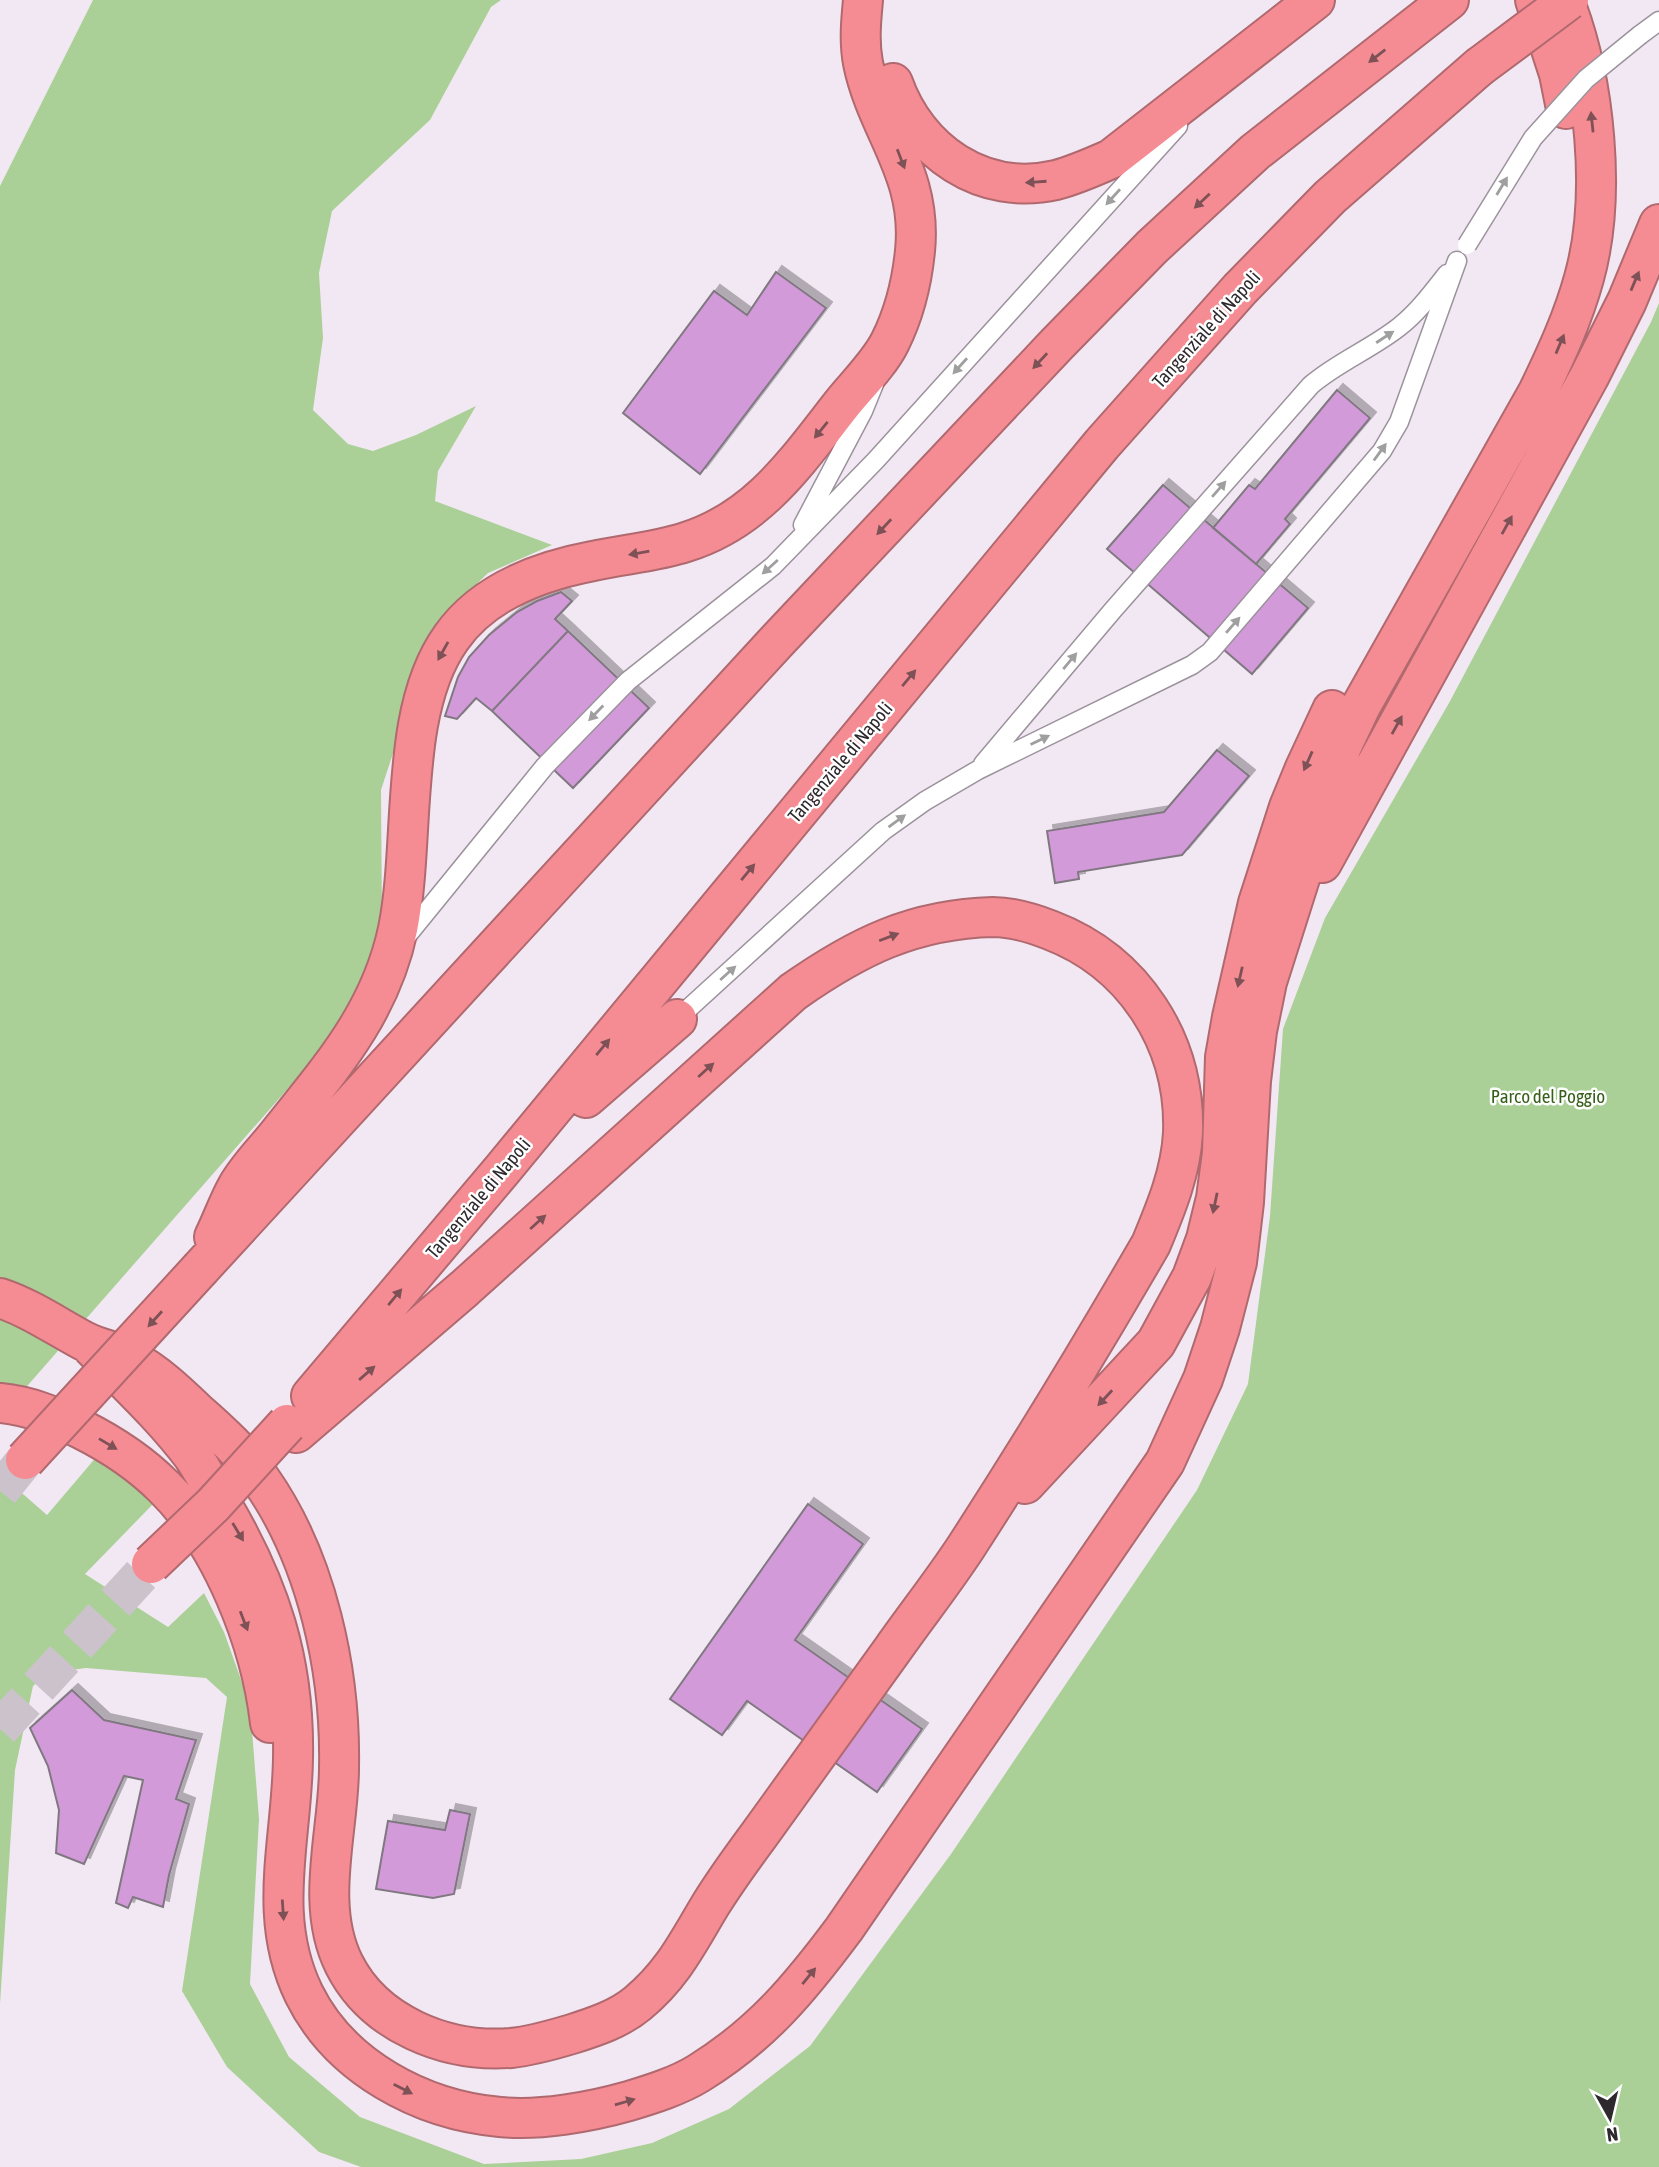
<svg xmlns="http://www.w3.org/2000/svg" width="1659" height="2167" font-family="'Asap Condensed',sans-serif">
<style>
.green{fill:#abd097}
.building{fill:#d29ad8;stroke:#807881;stroke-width:2;filter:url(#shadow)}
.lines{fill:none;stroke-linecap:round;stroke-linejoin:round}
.motorway-tunnel{stroke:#cbc2cb;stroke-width:38;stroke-dasharray:38 19;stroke-linecap:butt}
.service-casing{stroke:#9b929c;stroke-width:21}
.motorway-casing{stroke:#b0696f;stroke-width:42}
.service{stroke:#fff;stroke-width:18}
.motorway{stroke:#f68c93;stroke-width:38}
.service-bridge-casing{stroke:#9b929c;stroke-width:21;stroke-linecap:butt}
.motorway-bridge-casing{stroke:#b0696f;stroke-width:42;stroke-linecap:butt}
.service-bridge{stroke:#fff;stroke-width:18}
.motorway-bridge{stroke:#f68c93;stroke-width:38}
.oneway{fill:#7d5156}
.oneway2{fill:#a09fa0}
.labels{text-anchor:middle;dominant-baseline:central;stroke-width:5;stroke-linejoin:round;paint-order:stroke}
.street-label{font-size:19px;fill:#2d292d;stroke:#fff}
.park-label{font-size:19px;fill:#365f1a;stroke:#fff}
</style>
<defs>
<filter id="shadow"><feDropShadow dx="6" dy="-6" stdDeviation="0" flood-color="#0004"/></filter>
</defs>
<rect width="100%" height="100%" fill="#f2e8f3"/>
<!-- green -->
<path class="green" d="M93,0H501L491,7L430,120L332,211L319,273L323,338L313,410L348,444L373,451L416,435L476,406L438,471L435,501L552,545L488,573L448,612L398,738L381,790L382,925L347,1021L0,1417V186Z
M1659,303V2167H361L319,2152L227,2067L182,1991L227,1697L206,1678L86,1668L48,1673L33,1686L15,1770L0,2004V1474L47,1515L98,1455L156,1501L85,1574L168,1627L204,1593L224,1632L250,1705L259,1819L250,1984L289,2057L360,2117L484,2164L581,2159L652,2143L729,2109L810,2046L951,1854L1197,1490L1248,1384L1270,1216L1283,1029L1325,918L1449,703L1651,322Z"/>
<!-- building -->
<path class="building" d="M776,272L826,308L700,474L623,413L714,291L747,315Z
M1337,390L1370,418L1285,519L1290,524L1256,564L1213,528L1249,485L1255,489Z
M1163,485L1308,608L1252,674L1107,549Z
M561,592L572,601L555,619L568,631L492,711L476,698L457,719L445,716L458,677L469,657L489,635L517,612L537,601Z
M568,631L649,708L573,788L492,711Z
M1217,750L1249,776L1182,855L1078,872L1079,879L1055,883L1047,831L1164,812Z
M808,1504L863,1544L795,1640L922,1729L877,1792L747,1701L722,1735L670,1699Z
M72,1690L104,1720L196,1740L176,1799L189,1804L169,1875L163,1907L133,1897L128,1908L116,1903L143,1780L124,1776L84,1864L56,1853L59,1810L48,1766L30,1728Z
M450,1810L470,1814L454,1894L433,1898L376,1889L388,1821L445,1830Z"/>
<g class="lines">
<!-- motorway-tunnel -->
<path class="motorway-tunnel" d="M0,1491L25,1460
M0,1729L151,1564"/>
<!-- service casing -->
<g class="service-casing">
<path id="service" d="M1640,35L1659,21
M803,525L863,411L874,384
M983,764L1113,610L1311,385C1338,362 1371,349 1399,327C1418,312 1432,293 1447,274
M405,938L545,766L628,681L773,566L876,460L1178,126
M677,1019L883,831L925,801L978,770L1192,665L1210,652L1382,451L1399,422L1457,261"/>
</g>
<!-- motorway casing -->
<g class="motorway-casing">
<path id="motorway" d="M1535,0L1559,74L1566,109
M893,83C917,151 982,197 1056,180C1075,175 1093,167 1111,159L1315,0
M1322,863L1589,377L1627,301L1659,224
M586,1098L677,1019
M214,1237C222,1221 228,1203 237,1187C247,1169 263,1153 276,1137C328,1071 380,1015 398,929C416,840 398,712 451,638C483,592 540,571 593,561C624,554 656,552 686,542C759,519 797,461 842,404C858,384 879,364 890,342C904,314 912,281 915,251C923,173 877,131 863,63C859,42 861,21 863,0
M201,1268L777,641L1057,344L1152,247L1255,152L1449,0
M0,1298C30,1308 56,1326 84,1341C99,1349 117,1351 132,1360C156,1373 177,1393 197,1412C220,1432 244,1454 261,1480C317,1560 341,1671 339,1768C339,1831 314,1904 344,1964C374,2024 446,2053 511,2048C531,2046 552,2040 572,2034C594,2027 619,2019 638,2003C673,1974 688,1942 711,1904C726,1880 742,1858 759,1835C803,1773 848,1711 893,1649C917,1615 943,1582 966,1547C1030,1448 1092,1346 1151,1244C1166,1208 1181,1172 1183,1133C1186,1042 1134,962 1050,930C1032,923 1012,917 993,917C913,919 857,947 793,992L465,1288L296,1433
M90,1345C125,1381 163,1416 193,1456C203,1471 212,1488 221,1503C270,1586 295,1661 293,1758C292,1841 266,1916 304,1994C340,2067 421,2110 500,2117C540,2121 590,2112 629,2101C652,2094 678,2086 699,2073C762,2034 800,1988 844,1929L1165,1462L1203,1379L1220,1328L1237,1262L1244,1202L1251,1081L1257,1031L1267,982L1342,746L1361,706L1538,392C1556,355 1573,318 1584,278C1607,196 1595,79 1564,0
M311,1396L502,1170L1102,444L1240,289L1330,197L1479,67
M0,1403C30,1406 54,1416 81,1429C111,1444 140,1463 164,1487C222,1544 261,1643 270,1723
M1025,1484L1156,1343L1192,1277L1206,1239L1216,1198L1222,1153L1225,1057L1232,1017L1258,903L1289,807L1305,768L1332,710"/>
</g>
<!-- service -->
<use href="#service" class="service"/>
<!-- motorway -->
<use href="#motorway" class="motorway"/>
<!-- service-bridge casing -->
<g class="service-bridge-casing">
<path id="service-bridge" d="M1467,245L1533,138L1586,79L1640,35"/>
</g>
<!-- motorway-bridge casing -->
<g class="motorway-bridge-casing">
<path id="motorway-bridge" d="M1479,67L1569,0
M25,1460L201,1268
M151,1564L213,1505L287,1424"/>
</g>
<!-- service-bridge -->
<use href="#service-bridge" class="service-bridge"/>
<!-- motorway-bridge -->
<use href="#motorway-bridge" class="motorway-bridge"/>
</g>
<!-- one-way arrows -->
<defs><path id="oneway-solid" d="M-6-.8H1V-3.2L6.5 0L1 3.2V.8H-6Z" transform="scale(1.75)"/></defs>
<g class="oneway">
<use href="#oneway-solid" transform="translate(1377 56) rotate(142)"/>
<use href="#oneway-solid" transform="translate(1592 122) rotate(-96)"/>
<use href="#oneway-solid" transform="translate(901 159) rotate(69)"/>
<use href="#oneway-solid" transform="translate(1036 182) rotate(176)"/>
<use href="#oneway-solid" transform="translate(1202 201) rotate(137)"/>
<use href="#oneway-solid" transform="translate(1635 281) rotate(-67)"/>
<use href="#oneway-solid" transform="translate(1560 344) rotate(-67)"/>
<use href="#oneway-solid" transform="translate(1040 361) rotate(133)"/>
<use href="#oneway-solid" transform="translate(821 430) rotate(129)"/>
<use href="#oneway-solid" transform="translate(1507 525) rotate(-61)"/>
<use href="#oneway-solid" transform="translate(884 527) rotate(133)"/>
<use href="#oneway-solid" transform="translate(639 553) rotate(170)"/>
<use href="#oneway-solid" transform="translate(443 651) rotate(119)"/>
<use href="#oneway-solid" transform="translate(909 678) rotate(-50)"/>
<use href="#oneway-solid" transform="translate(1397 725) rotate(-61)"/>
<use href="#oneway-solid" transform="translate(1308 761) rotate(114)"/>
<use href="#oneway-solid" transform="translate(748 872) rotate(-50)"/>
<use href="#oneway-solid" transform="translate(889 937) rotate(-21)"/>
<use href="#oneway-solid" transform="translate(1240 977) rotate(103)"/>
<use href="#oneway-solid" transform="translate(603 1047) rotate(-50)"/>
<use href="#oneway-solid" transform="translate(706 1070) rotate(-42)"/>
<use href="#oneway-solid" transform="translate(1215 1203) rotate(102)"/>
<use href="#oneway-solid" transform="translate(538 1222) rotate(-42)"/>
<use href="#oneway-solid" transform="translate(395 1297) rotate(-50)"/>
<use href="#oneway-solid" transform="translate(155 1319) rotate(132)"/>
<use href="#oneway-solid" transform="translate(367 1373) rotate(-41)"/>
<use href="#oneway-solid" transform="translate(1105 1398) rotate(133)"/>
<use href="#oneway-solid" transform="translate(108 1444) rotate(31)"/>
<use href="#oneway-solid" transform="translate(238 1532) rotate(59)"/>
<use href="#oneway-solid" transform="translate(244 1621) rotate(69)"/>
<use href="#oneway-solid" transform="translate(283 1910) rotate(86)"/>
<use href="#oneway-solid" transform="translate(809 1976) rotate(-51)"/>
<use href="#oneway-solid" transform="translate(403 2089) rotate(27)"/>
<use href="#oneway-solid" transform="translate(625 2102) rotate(-16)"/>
</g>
<g class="oneway2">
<use href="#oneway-solid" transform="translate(1502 186) rotate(-59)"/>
<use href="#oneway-solid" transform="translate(1113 197) rotate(132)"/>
<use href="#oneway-solid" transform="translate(1385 337) rotate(-33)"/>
<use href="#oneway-solid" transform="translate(960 366) rotate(132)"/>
<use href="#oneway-solid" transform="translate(1380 452) rotate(-54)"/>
<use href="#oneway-solid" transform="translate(1219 489) rotate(-49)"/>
<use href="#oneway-solid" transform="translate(770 567) rotate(138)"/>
<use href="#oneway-solid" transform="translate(1233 625) rotate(-49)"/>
<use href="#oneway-solid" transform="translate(1070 661) rotate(-50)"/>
<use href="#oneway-solid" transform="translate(596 713) rotate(134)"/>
<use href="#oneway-solid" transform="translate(1040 740) rotate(-26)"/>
<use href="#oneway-solid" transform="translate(897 821) rotate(-36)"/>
<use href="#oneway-solid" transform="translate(728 973) rotate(-42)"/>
</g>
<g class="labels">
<!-- street labels -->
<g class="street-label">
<text transform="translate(1206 329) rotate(-48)">Tangenziale di Napoli</text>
<text transform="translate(840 762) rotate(-50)">Tangenziale di Napoli</text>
<text transform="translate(478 1198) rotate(-50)">Tangenziale di Napoli</text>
</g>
<!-- park labels -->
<g class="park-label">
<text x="1548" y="1096">Parco del Poggio</text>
</g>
</g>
<!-- north arrow -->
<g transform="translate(1610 2118) rotate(172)" stroke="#ffffff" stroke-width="5" paint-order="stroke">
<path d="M0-5L12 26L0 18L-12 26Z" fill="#2d292d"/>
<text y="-10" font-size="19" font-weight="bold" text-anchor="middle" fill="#2d292d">N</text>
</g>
</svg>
